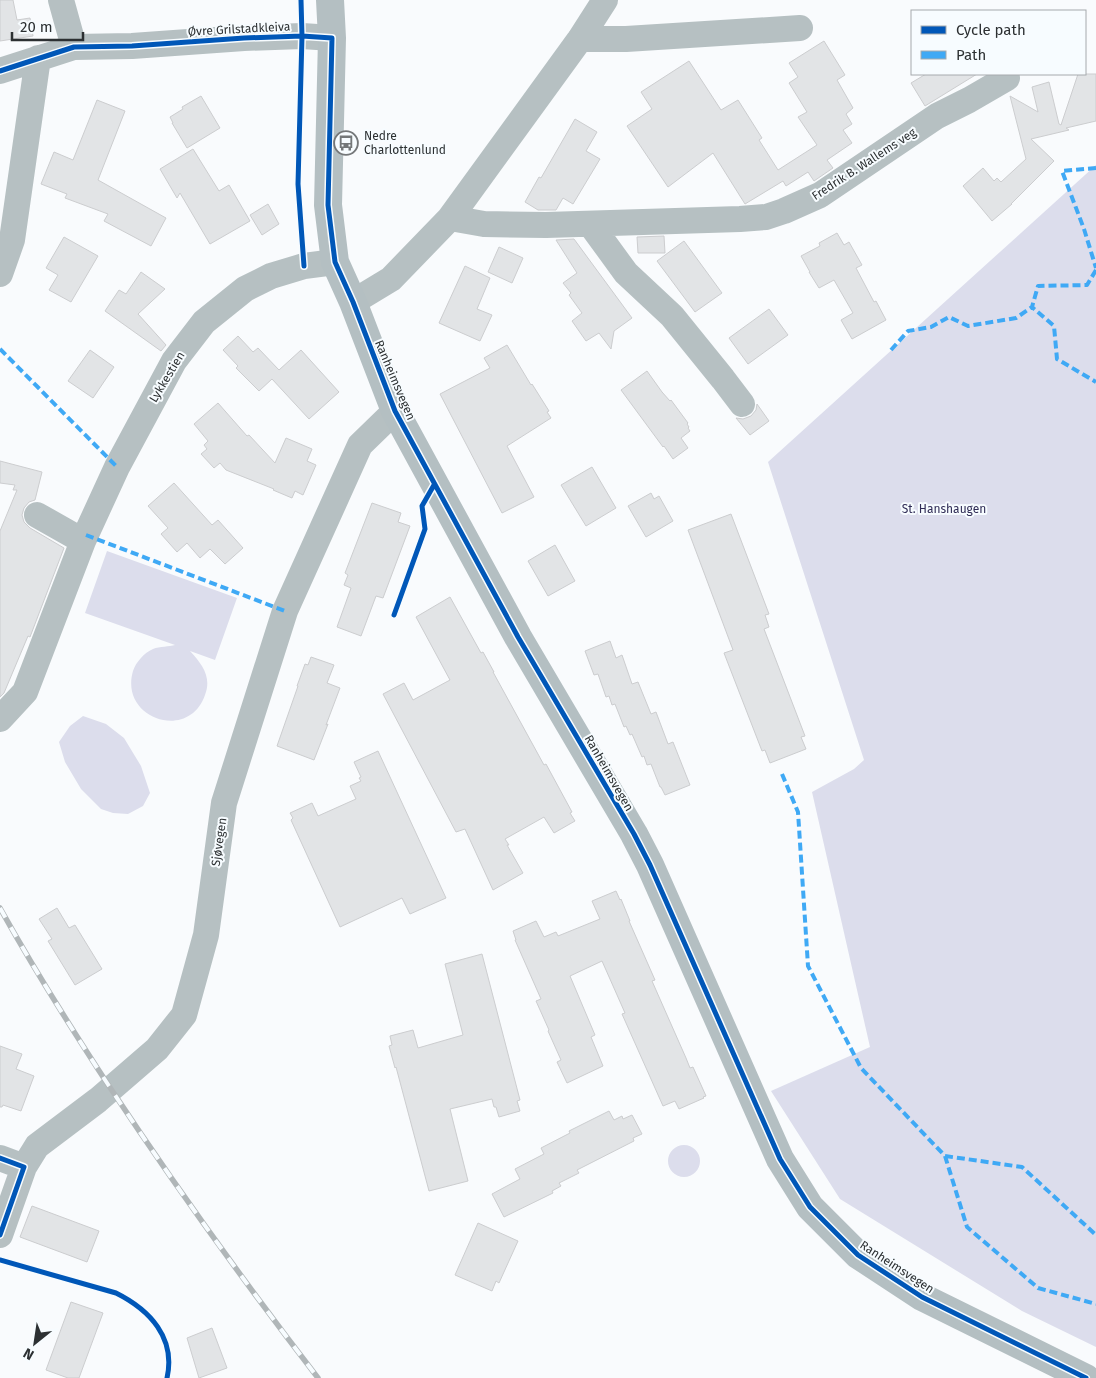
<svg xmlns="http://www.w3.org/2000/svg" width="1096" height="1378" font-family="'Fira Sans',sans-serif">
<style>
.green{fill:#dcddec}
.building{fill:#e2e4e6;stroke:#cccdcf}
.lines{fill:none;stroke-linecap:round;stroke-linejoin:round}
.street{stroke:#b6c0c2;stroke-width:26}
.secondary{stroke:#b4bfc2;stroke-width:28}
.rail-casing{stroke:#b0b6b8;stroke-width:5.5}
.rail{stroke:#f7fcff;stroke-width:4;stroke-dasharray:11;stroke-linecap:butt}
.quiet{stroke:#3fa9f5;stroke-width:4;stroke-dasharray:8 4;stroke-linecap:butt}
.cycleway-casing{stroke:#f7fcff;stroke-width:8}
.cycleway{stroke:#0057b8;stroke-width:5}
.labels{text-anchor:middle;dominant-baseline:central;stroke-width:4;stroke-linejoin:round;paint-order:stroke}
.street-label{font-size:12px;fill:#2c3032;stroke:#f7fcff}
.poi-label{font-size:12px;fill:#2c3032;stroke:#f7fcff;text-anchor:start}
.park-label{font-size:12px;fill:#302c56;stroke:#f7fcff}
</style>
<rect width="100%" height="100%" fill="#f9fbfd"/>
<!-- green -->
<path class="green" d="M1096,165V1347L1022,1311L840,1199L771,1091L870,1047L812,792L854,769L864,760L768,462Z
M107,551L237,598L215,660L190,651C202,664 212,677 205,695C189,742 119,719 133,671C136,662 144,653 153,649C160,646 169,647 175,645L85,613Z
M83,716L106,724L124,738L141,766L150,793L143,806L128,814L113,813L101,809L81,789L65,762L59,742L70,726Z
M668 1161a16 16 0 1 1 32 0a16 16 0 1 1-32 0Z"/>
<!-- building -->
<path class="building" d="M0,0H13L17,20L30,18L33,36L0,41Z
M824,41L845,75L837,80L853,108L846,114L852,124L843,130L852,143L827,160L833,168L814,181L808,172L786,186L783,181L745,204L713,153L668,187L627,126L652,109L641,92L689,61L721,110L738,100L762,138L759,140L778,170L817,145L798,117L807,112L789,83L798,77L789,63Z
M926,74H977L925,106L911,83Z
M1078,74H1096V121L1066,128L1069,130L1031,139L1054,161L1011,204H1012L992,221L963,186L983,168L994,181L997,178L1001,182L1026,159L1010,96L1038,112L1032,87L1049,82L1059,124L1061,125Z
M201,96L220,128L187,148L172,123H173L170,117L183,109L182,107Z
M97,100L125,111L98,180L166,218L151,246L104,221L108,214L65,198L67,194L41,184L54,152L73,160Z
M575,119L597,132L586,151L600,159L573,204L563,198L556,210H538L525,202L539,177L541,178Z
M193,149L219,191L229,185L250,221L210,244L180,193L177,198L160,169Z
M268,204L279,224L262,235L250,215Z
M837,233L844,245L849,242L862,265L856,268L874,302L876,301L886,320L852,339L841,320L853,313L834,280L819,288L809,272H810L801,256L820,246L819,243Z
M664,236L665,253H638L637,237Z
M64,237L98,256L71,302L49,290L58,275L46,268Z
M574,239L632,318L614,331L611,349L599,333L586,341L572,321L582,313L569,295L571,293L563,283L577,273L556,240Z
M684,241L722,293L695,312L657,261Z
M499,247L523,258L512,283L488,272Z
M465,266L490,278L477,309L492,315L480,341L439,323Z
M141,272L165,289L138,314L166,345L161,351L105,311L119,290L126,294Z
M769,309L788,335L748,364L729,338Z
M238,336L253,352L258,348L279,370L301,350L339,392L309,419L272,379L259,391L236,368L238,366L223,350Z
M507,345L531,385L532,384L549,411L547,412L551,418L507,446L534,497L502,513L440,394L490,368L484,358Z
M90,350L114,367L93,398L68,381Z
M647,371L662,392L670,401L671,400L688,423L687,424L689,427L688,428L690,431L681,438L688,448L673,459L664,446L663,447L621,390Z
M218,403L247,436L249,435L275,463L286,438L312,449L307,461L316,465L303,495L295,491L292,498L273,490L274,489L226,470L220,463L214,468L201,454L207,449L204,445L208,441L194,424Z
M757,404L769,421L750,435L736,418L743,419L751,416L756,410Z
M0,461L42,472L35,500L29,502L24,508L22,515L24,522L30,528L64,548L30,637L28,636L4,693L0,697V531L17,490H13L15,485L0,483Z
M592,467L616,508L586,526L561,485Z
M174,483L212,525L218,520L243,548L225,564L210,549L200,558L187,543L177,552L161,534L168,528L148,506Z
M651,493L654,499L659,496L673,521L646,537L628,506Z
M372,503L401,513L398,522L410,526L383,598L376,596L361,636L337,627L351,588L344,585L348,575L345,573Z
M731,514L769,614L765,615L769,627L764,629L805,736L801,737L806,749L770,763L765,750L762,751L724,653L733,650L688,530Z
M555,545L575,581L548,596L528,561Z
M450,597L481,653L483,652L494,672H493L544,765L546,764L572,812L570,813L575,821L554,833L544,817L505,839L509,845H507L523,873L493,890L465,829L456,832L383,694L404,683L413,700L450,680L416,617Z
M610,641L616,658L622,655L632,684L638,682L651,714L656,712L668,744L673,742L690,785L665,795L661,787H660L651,764L647,765L644,756L642,757L632,734L630,735L626,726L624,727L615,704L612,705L609,696L606,697L598,674L594,675L585,651Z
M311,657L334,665L327,683L340,688L326,725L328,724L314,760L277,746L298,686H297L305,664L308,665Z
M378,751L446,898L410,914L402,898L340,927L291,820L293,818L290,813L312,803L318,816L356,799L350,786L361,781L359,778L361,777L354,762Z
M616,891L620,900L621,899L630,921H629L655,980L652,981L686,1058L690,1068L693,1067L706,1096L703,1097L704,1098L679,1109L675,1101L663,1106L622,1014L625,1013L602,961L570,976L595,1035L591,1037L603,1066L567,1083L557,1062L561,1060L548,1031L549,1030L536,1001L541,999L515,940H516L513,931L536,921L544,937L556,932L558,936L600,919L592,901Z
M57,908L69,928L75,925L102,969L75,985L48,941L52,939L39,919Z
M482,954L520,1100L517,1101L520,1111L499,1117L496,1107H494L492,1099L450,1109L468,1181L429,1191L396,1067L395,1068L389,1046L392,1045L390,1036L413,1030L418,1048L463,1035L445,964Z
M0,1046L22,1054L16,1069L34,1076L21,1111L3,1105L2,1107H0Z
M609,1111L614,1120L622,1116L623,1119L632,1115L642,1134L633,1138L634,1141L577,1170L579,1173L559,1183L561,1186L552,1191L553,1193L504,1217L492,1194L520,1179L515,1169L544,1154L541,1148L570,1133L569,1131Z
M32,1206L99,1231L87,1262L20,1237Z
M478,1223L518,1241L499,1283L496,1281L492,1291L455,1275Z
M71,1302L103,1313L79,1378H68L46,1370Z
M212,1328L227,1368L199,1378L187,1338Z"/>
<g class="lines">
<!-- street -->
<path class="street" d="M61,0L74,47
M580,39H626L800,28
M0,71L74,47L132,46L244,38L302,36L332,38
M450,218L484,224L546,225L740,219L766,217L784,211L820,195L937,116L969,100L1007,78
M591,225L626,273L672,316L723,379L742,404
M0,274L12,240L38,58
M353,302L391,279L450,218L580,39L605,0
M37,515L83,541
M0,719L25,692L83,541L117,467L174,361L204,322L245,289L271,276L304,266L335,262
M0,1158L24,1167
M0,1235L24,1167L37,1146L98,1100L157,1049L184,1015L206,935L224,803L285,611L360,445L395,411"/>
<!-- secondary -->
<path class="secondary" d="M330,0L332,38L328,205L335,262L353,302L395,411L518,637L634,834L650,865L780,1159L810,1207L858,1255L922,1297L1086,1378"/>
<!-- rail casing -->
<g class="rail-casing">
<path id="rail" d="M0,908C34,969 71,1028 109,1086C175,1186 245,1283 318,1378"/>
</g>
<!-- rail -->
<use href="#rail" class="rail"/>
<!-- quiet -->
<path class="quiet" d="M1096,168L1062,171L1084,229L1096,268
M1096,270L1087,285L1038,286L1032,307L1054,326L1057,359L1096,382
M0,349L117,467
M891,350L908,331L931,327L949,317L968,326L1016,318L1032,307
M86,535L285,611
M782,774L798,812L808,966L861,1068L945,1156L967,1227L1038,1288L1096,1304
M945,1156L1022,1167L1096,1235"/>
<!-- cycleway casing -->
<g class="cycleway-casing">
<path id="cycleway" d="M301,0L302,36L298,184L304,266
M0,71L74,47L132,46L244,38L302,36L332,38L328,205L335,262L353,302L395,411L518,637L634,834L650,865L780,1159L810,1207L858,1255L922,1297L1086,1378
M394,615L425,529L422,506L434,485
M0,1158L24,1167L0,1235
M0,1260L116,1293C150,1310 176,1338 167,1378"/>
</g>
<!-- cycleway -->
<use href="#cycleway" class="cycleway"/>
</g>
<!-- icons -->
<defs>
<g id="bus-ring" transform="scale(1.25)"><circle r="9.5" fill="#f7fcff" stroke="#747779" stroke-width="1.5"/><path d="M-5-6H5V4H4V6H2V4H-2V6H-4V4H-5ZM-3.5-4V0h7V-4ZM-3.5 1.2v1.5H-2V1.2ZM2 1.2v1.5H3.5V1.2Z" fill="#747779"/></g>
</defs>
<g fill-rule="evenodd">
<use href="#bus-ring" x="346" y="143"/>
</g>
<g class="labels">
<!-- street labels -->
<g class="street-label">
<text transform="translate(239 29) rotate(-3)">Øvre Grilstadkleiva</text>
<text transform="translate(864 164) rotate(-33)">Fredrik B. Wallems veg</text>
<text transform="translate(167 377) rotate(-59)">Lykkestien</text>
<text transform="translate(395 380) rotate(67)">Ranheimsvegen</text>
<text transform="translate(609 773) rotate(60)">Ranheimsvegen</text>
<text transform="translate(219 842) rotate(-82)">Sjøvegen</text>
<text transform="translate(897 1267) rotate(33)">Ranheimsvegen</text>
</g>
<!-- poi labels -->
<g class="poi-label">
<text x="364" y="136">Nedre<tspan x="364" dy="14">Charlottenlund</tspan></text>
</g>
<!-- park labels -->
<g class="park-label">
<text x="944" y="509">St. Hanshaugen</text>
</g>
</g>
<!-- legend -->
<rect x="911" y="10" width="175" height="65" fill="#f7fcff" stroke="#a6aaad"/>
<rect x="921" y="26" width="25" height="8" fill="#0057b8" stroke="#a6aaad"/>
<text x="956" y="35" font-size="15" fill="#2c3032">Cycle path</text>
<rect x="921" y="51" width="25" height="8" fill="#3fa9f5" stroke="#a6aaad"/>
<text x="956" y="60" font-size="15" fill="#2c3032">Path</text>
<!-- north arrow -->
<g transform="translate(35 1343) rotate(210)" stroke="#f7fcff" stroke-width="4" paint-order="stroke">
<path d="M0-4L9 19L0 12L-9 19Z" fill="#2c3032"/>
<text y="-8" font-size="14" font-weight="bold" text-anchor="middle" fill="#2c3032">N</text>
</g>
<!-- scale -->
<path d="M12 32v8h71v-8" fill="none" stroke="#2c3032" stroke-width="2.5"/>
<text x="20" y="32" font-size="15" fill="#2c3032" stroke="#f7fcff" stroke-width="4" paint-order="stroke">20 m</text>
</svg>
